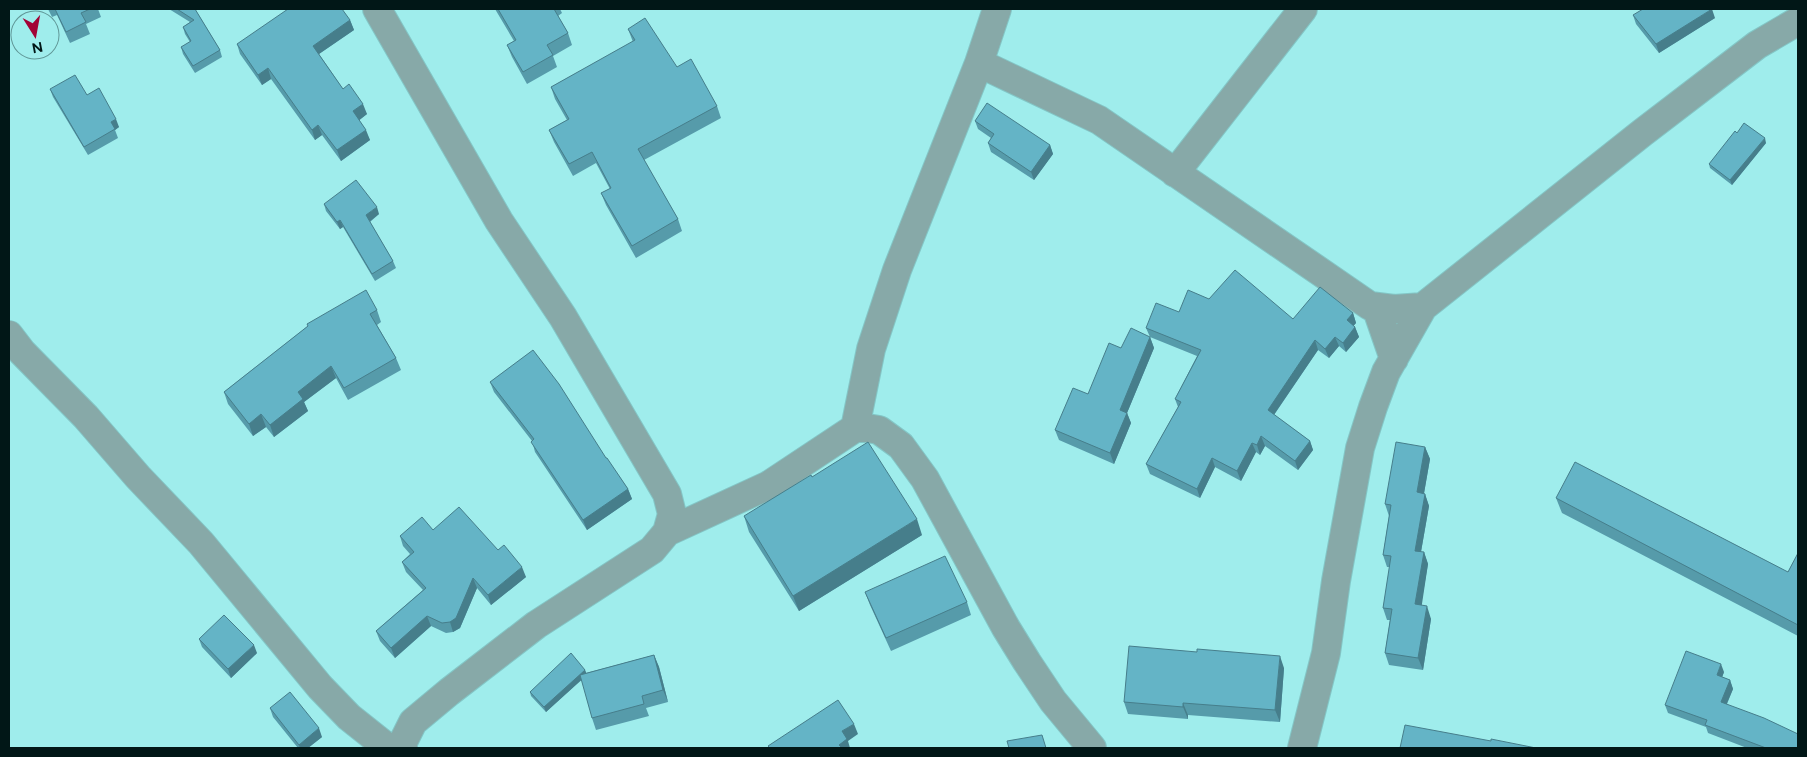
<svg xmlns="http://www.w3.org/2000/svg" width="1807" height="757" font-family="Figtree,sans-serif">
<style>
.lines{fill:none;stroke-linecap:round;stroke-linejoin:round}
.minor-casing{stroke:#83c6c6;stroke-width:30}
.minor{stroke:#87a9a8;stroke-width:28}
.wall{fill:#569baa}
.shaded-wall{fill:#467e8b}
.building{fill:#64b4c6;stroke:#467e8b}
</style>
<rect width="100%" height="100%" fill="#9fedec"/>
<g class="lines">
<!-- minor casing -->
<g class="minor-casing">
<path id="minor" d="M377,9L499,221L563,317L667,494L672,514L667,532L652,550L536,625L449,692L413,722L403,742V748
M979,63L1099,120L1370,306L1394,309L1423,307
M1175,173L1303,9
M1376,307L1394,359
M9,335L22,352L86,417L138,477L201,543L320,687L349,717L388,748
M855,428L871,349L897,270L979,63L997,9
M667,532L769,485L855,428H867L879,430L901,446L925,479L1006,628L1027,662L1053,701L1092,748
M1302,748L1326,653L1336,581L1360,448L1373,407L1386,372L1423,307L1642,133L1757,45L1798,21"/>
</g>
<!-- minor -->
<use href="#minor" class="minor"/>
</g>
<!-- wall -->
<path class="wall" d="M48,9H98L101,17L86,24L90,34L70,43L57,15L52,17Z
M169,9H195L220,50L222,57L195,73L183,54L181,47L190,42L185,34L183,27L190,22Z
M495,9H560L562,13L558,16L568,33L572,45L553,56L557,67L527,84L512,57L507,45L514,41Z
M1633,15L1715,18L1659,53L1636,24Z
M350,20L354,30L319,54L343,89L367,114L359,120L370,140L341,161L322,135L315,140L271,79L262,85L240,54L237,44Z
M628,29L677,67L717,106L721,118L644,160L678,219L682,231L636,258L606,205L601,193L610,189L596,163L573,176L554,142L549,130L567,120L555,99L551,87L633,42Z
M50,89L87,95L119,127L115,130L118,138L88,155L53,97Z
M975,121L1050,145L1053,154L1034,180L991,152L988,143L991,138L978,129Z
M1737,133L1766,143L1732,185L1710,168L1709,164Z
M324,204L379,214L370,222L393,261L396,268L375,281L343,227L340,229L326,211Z
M1209,299L1293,319L1353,313L1356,323L1353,326L1355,327L1359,337L1346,352L1339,346L1329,358L1318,350L1274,415L1310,441L1313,450L1298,470L1265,446L1260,455L1256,452L1241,481L1215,467L1200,498L1150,474L1146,464L1178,407L1175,399L1197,356L1150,337L1154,348L1127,413L1131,423L1114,464L1059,440L1055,430L1088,394L1121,348L1150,337L1146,328L1179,312Z
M377,310L381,322L377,325L396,358L401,370L348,400L336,378L304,402L308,411L274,437L266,427L253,436L228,404L224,392L308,326L307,324Z
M490,382L606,458L628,489L632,499L587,530L535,452L532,441L494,392Z
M1425,447L1430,459L1424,493L1425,494L1429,506L1421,552H1424L1428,564L1421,605L1431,619L1423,670L1389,665L1385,653L1390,620H1387L1383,608L1390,567H1387L1383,555L1389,516L1385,504Z
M1556,498L1788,572L1798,553V636L1562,513Z
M744,516L922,535L799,611L749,532Z
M433,530L498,550L526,577L491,605L477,588L460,628L453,632L446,633L431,626L395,658L380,641L376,631L423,590L406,572L402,562L410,554L403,546L400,536Z
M865,592L967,602L971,615L891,651L870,605Z
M199,639L257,653L231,678L202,647Z
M654,655L659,667L668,702L646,708L649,716L596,730L592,718L582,679L546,712L531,696L530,692L585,670L586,673Z
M1284,668L1280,722L1188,715V719L1128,714L1124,702Z
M1724,672L1722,677L1730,680L1733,689L1727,704L1798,748H1747L1708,733L1706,727L1668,713L1665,705Z
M270,708L322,737L308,748H298L273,717Z"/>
<!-- shaded-wall -->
<path class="shaded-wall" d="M1712,9L1715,18L1659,53L1656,44Z
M350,20L354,30L316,56L313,46Z
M268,68L271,79L262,85L258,75Z
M363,104L367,114L357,122L353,111Z
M116,119L119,127L115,130L111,122Z
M318,125L322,135L315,140L312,130Z
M366,130L370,140L341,161L337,150Z
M1765,138L1766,143L1732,185L1730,180Z
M1050,145L1053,154L1034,180L1031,172Z
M377,207L379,214L369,222L366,215Z
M340,220L343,227L340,229L337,222Z
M1353,313L1356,323L1350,330L1347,320Z
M1355,327L1359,337L1346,352L1343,343Z
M1150,337L1154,348L1127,413L1131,423L1114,464L1110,453L1120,410Z
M1335,337L1339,346L1329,358L1325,349Z
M1315,340L1318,350L1271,419L1268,410Z
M331,366L336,378L304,402L308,411L274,437L270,425L298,392Z
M261,414L266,427L253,436L249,424Z
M1261,436L1265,446L1260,455L1257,445Z
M1310,441L1313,450L1298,470L1295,461Z
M1252,443L1256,452L1241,481L1237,471Z
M1425,447L1430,459L1422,505L1417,492Z
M1212,458L1215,467L1200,498L1197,489Z
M628,489L632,499L587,530L583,520Z
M1425,494L1429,506L1419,563L1415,551Z
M917,519L922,535L799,611L793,596Z
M1424,552L1428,564L1420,617L1415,604Z
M522,567L526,577L491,605L488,595Z
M473,578L477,588L460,628L453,632L450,622Z
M1427,606L1431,619L1423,670L1418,658Z
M427,616L431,626L395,658L391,648Z
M254,645L257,653L231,678L228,669Z
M654,655L659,667L668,702L663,690Z
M1280,656L1284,668L1280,722L1275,710Z
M1721,664L1724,672L1720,683L1717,675Z
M585,670L587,675L546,712L544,707Z
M1730,680L1733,689L1724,710L1721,702Z
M1183,703L1188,715V719L1183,707Z
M854,724L858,734L848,741L850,748H840L839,745L842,731Z
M319,728L322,737L308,748H300L299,745Z"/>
<!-- building -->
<path class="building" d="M55,9H90L81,13L86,22L66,32Z
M177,9H195L220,50L193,66L181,47L191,41L183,27L194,20Z
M288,9H342L350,20L313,46L343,89L349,84L363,104L353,111L366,130L337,150L318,125L312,130L268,68L258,75L237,44Z
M498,9H554L568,33L547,45L553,55L523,72L507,45L516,40Z
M1643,9H1712L1656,44L1633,15Z
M645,18L677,67L691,59L717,106L638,149L678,219L632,246L601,193L611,188L592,152L569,164L549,130L569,119L551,87L635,40L628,29Z
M75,75L87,95L99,88L116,119L111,122L115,129L84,147L50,89Z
M987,103L1050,145L1031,172L988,143L994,134L975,121Z
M1744,123L1765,138L1730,180L1709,164L1735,131L1737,133Z
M356,180L377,207L366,215L393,261L372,274L340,220L337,222L324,204Z
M1235,270L1293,319L1320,287L1353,313L1347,320L1355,327L1343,343L1335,337L1325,349L1315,340L1268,410L1310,441L1295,461L1261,436L1257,445L1252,443L1237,471L1212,458L1197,489L1146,464L1181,402L1175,399L1201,350L1146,328L1156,303L1179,312L1188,290L1209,299Z
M366,290L377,310L370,314L396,358L344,388L331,366L298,392L303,399L270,425L261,414L249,424L224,392L308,326L307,324Z
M1131,328L1150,337L1120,410L1127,413L1110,453L1055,430L1073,388L1088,394L1109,343L1121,348Z
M533,350L559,384L606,458H607L628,489L583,520L531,442L534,439L490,382Z
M868,442L917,519L793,596L744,516L811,475L812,477Z
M1396,442L1425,447L1417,492L1425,494L1415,551L1424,552L1415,604L1427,606L1418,658L1385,653L1392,609L1383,608L1391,556L1383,555L1391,505L1385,504Z
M1575,462L1788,572L1798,553V625L1556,498Z
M459,507L498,550L504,545L522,567L488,595L473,578L456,618L450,622L442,623L427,616L391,648L376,631L426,588L402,562L414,552L400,536L422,517L433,530Z
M945,556L967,602L886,638L865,592Z
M224,615L254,645L228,669L199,639Z
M1129,646L1197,652V649L1280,656L1275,710L1183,703V707L1124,702Z
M1686,651L1721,664L1717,675L1730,680L1721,702L1764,718L1798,734V748H1766L1705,725L1707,720L1665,705Z
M571,653L585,670L544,707L530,692Z
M654,655L663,690L642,696L644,704L592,718L580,675Z
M290,692L319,728L299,745L270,708Z
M838,700L854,724L842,731L847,739L839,745L842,748H770L768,746Z
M1405,725L1491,741V739L1536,748H1400Z
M1042,735L1046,748H1009L1007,741Z"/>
<!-- border -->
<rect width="1807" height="757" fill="none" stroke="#011717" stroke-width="20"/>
<!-- north arrow -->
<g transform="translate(35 35) rotate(169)"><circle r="24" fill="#9fedec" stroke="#609797"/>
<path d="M0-4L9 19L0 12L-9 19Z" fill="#a20336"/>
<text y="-8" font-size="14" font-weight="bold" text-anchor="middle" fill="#011717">N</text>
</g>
</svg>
